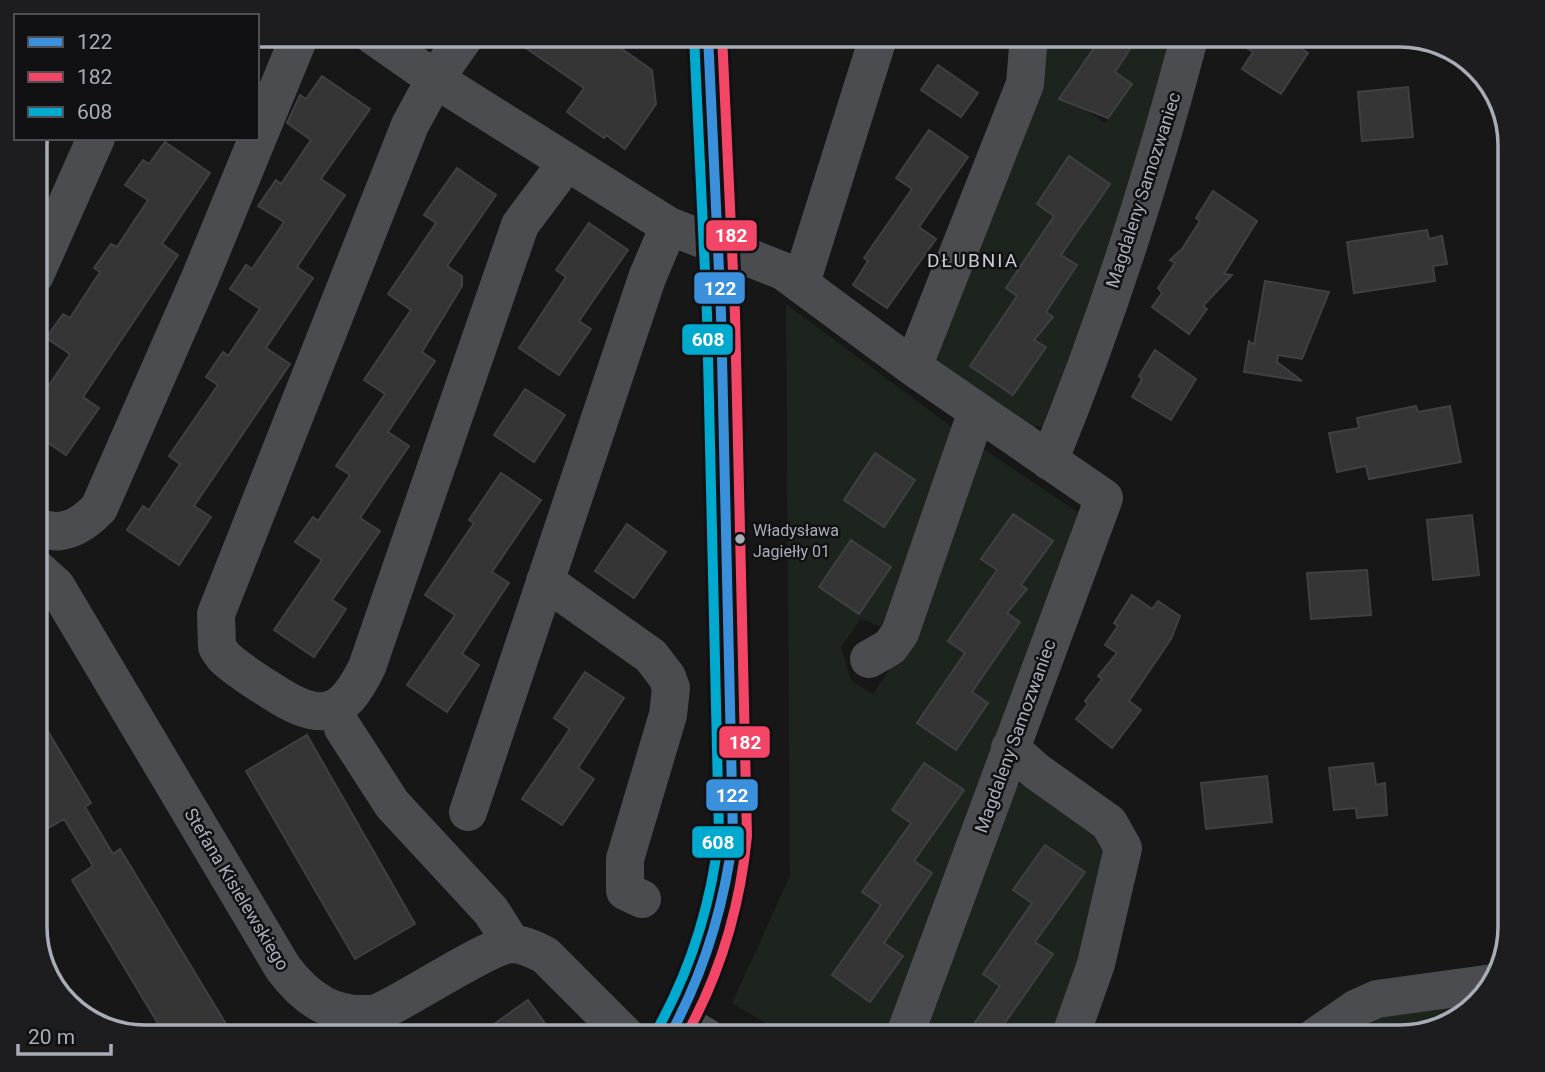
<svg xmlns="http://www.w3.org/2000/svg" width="1545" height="1072" font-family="Roboto,sans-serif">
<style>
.green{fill:#1d241e;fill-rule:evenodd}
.building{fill:#353536;stroke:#3f4043;stroke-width:2}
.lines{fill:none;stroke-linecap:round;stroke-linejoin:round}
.minor{stroke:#4b4c50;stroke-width:38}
.bus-1-casing{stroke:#111113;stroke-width:16}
.bus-2-casing{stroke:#111113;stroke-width:16}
.bus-3-casing{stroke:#111113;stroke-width:16}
.bus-1{stroke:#3a90db;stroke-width:10}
.bus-2{stroke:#f34667;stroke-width:10}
.bus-3{stroke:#00a9ce;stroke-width:10}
.bus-dot{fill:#a8adb8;stroke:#111113;stroke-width:2.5}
.labels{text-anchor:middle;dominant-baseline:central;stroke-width:5;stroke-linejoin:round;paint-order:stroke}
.bus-label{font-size:16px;fill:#a8adb8;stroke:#111113;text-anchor:start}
.street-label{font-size:18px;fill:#a8adb8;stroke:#111113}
.neighbourhood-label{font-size:19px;letter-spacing:2px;fill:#c9ccd4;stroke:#111113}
.rim{fill:none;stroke:#a8adb8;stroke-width:3.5}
.line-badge{stroke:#111113;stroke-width:2.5}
.badge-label{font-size:19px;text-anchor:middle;font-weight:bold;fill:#fff}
</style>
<rect width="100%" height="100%" fill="#171717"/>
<!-- green -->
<path class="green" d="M1045,35H1177L1130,211L1042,426L1031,427L937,367L935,348ZM1090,55L1126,80L1116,95L1122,99L1105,123L1068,98ZM1069,156L1109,184L1077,231L1037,204ZM1038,240L1077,265L1046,312L1051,318L1006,288ZM1002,319L1046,347L1014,394L1019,399L970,366Z
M786,304L956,430L890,630L861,619L841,647L851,680L873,694L908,641L982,448L1082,515L891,1037H789L732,1003L790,876ZM875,454L915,480L884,527L844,500ZM1013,514L1052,541L1021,585L1026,590L982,559ZM980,595L1020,622L988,668ZM949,677L988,703L956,750L917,723ZM924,764L931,837L892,810ZM894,847L932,873L901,918Z
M1025,784L1110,845L1059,1037H1024L984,1010L965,1037H919L1011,787ZM1015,928L1053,954L1021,1001L983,974Z
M1469,999L1470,1007L1449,1025L1400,1037H1353L1383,1015Z"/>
<!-- building -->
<path class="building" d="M507,35H602L652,70L656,104L625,149L606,135L604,138L567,112L584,88Z
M1103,35H1139L1115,72L1132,84L1108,118L1059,99Z
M1227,35H1281L1308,53L1281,94L1242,69L1253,52Z
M938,65L978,93L961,117L921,90Z
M322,76L370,109L321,179L345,195L297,267L313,278L266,348L290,364L194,506L211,517L179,565L127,530L143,506L149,510L180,464L169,456L218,385L206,377L223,352L228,356L260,309L230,289L246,265L252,269L284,222L258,206L276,180L281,184L311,140L287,123L300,95L306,99Z
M1408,87L1413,137L1362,141L1358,92Z
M929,130L968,157L919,227L936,239L887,308L853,285L868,261L864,258L912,189L896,178Z
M165,142L210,173L162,244L178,255L83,397L99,408L66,455L35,434V406L70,354L46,338L63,314L70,318L100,272L94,268L111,244L117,247L148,200L125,185L143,160L149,164Z
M1069,156L1110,184L1061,255L1077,265L1046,312L1053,317L1034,340L1046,347L1013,395L970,366L1017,296L1006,288L1054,216L1037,204Z
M457,168L496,195L447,266L462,276V286L422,352L435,361L388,432L409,446L360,518L380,531L332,600L346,609L314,657L274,630L322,560L295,542L313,517L318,521L350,475L336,466L385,394L364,380L411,310L388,294L436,223L424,215Z
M1213,191L1257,221L1224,274L1232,275L1203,306L1207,309L1189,334L1152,307L1162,293L1158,288L1175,263L1170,260L1182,249L1200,221L1196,218Z
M589,223L628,250L579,321L591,329L559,375L519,348L566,277L556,270Z
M1427,230L1429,239L1442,236L1447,264L1433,266L1435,281L1354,293L1347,242Z
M1265,281L1329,292L1302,359L1278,355L1277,362L1302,381L1244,372L1249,341L1254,345Z
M1155,350L1196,379L1171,420L1132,397L1142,379L1139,376Z
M525,389L565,415L534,462L494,435Z
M1416,406L1418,412L1450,406L1461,462L1369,479L1366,466L1337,472L1329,433L1359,428L1357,418Z
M875,453L915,480L884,527L844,500Z
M501,473L541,500L492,572L509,583L462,654L479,665L447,712L407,685L455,615L425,595L474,523L469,520Z
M1013,514L1053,541L1021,585L1027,589L1007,613L1020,622L972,692L988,703L956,750L917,723L965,653L948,641L997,570L981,559Z
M1472,515L1479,575L1433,580L1427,520Z
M627,524L666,552L634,598L595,571Z
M851,540L891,567L859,614L819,587Z
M1367,570L1371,615L1311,619L1307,573Z
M1132,595L1152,609L1158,601L1180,616L1171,639L1129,701L1141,710L1112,748L1076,719L1088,704L1085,701L1102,679L1098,676L1117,653L1105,645L1118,626L1114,623Z
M585,672L624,698L578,768L594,779L562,825L522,799L570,729L554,718Z
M35,710L91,803L85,807L113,854L120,849L226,1024L207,1037H166L72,880L93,866L64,819L35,836Z
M307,735L415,924L355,959L246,771Z
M924,763L964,790L914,861L932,873L884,943L903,956L870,1002L832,975L881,905L862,892L911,823L892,810Z
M1373,763L1376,785L1385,783L1387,815L1357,818L1356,808L1334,810L1329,768Z
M1267,776L1272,822L1206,829L1201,783Z
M1045,845L1085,872L1035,942L1053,954L995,1037H965L1000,986L983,974L1032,903L1013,890Z
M528,1000L555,1037H477L501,1019Z"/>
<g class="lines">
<!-- minor -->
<path class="minor" d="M372,35L435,79L669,226L783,271L913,367L1104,498L904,1037
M466,35L435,79L410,125L216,614L217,647L224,657C239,671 256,681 273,692C321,723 342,718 367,667L520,225L567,162
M35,275L96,138
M801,283L879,35
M913,367L1025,84L1029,35
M1049,461C1106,323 1152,179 1190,35
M35,525C59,540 82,526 99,508L200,278L300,35
M35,567L56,586L283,968C307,1000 335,1019 377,1013C407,1001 491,943 514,944C525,945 535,950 545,955L627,1037
M545,581L651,656L667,677L671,688L668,715L625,859V891L642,899
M869,659L890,647L900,633L977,411
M343,728L392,804L491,911L512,944
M1010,748L1036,771L1109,823L1123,848L1096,964L1070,1037
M468,812L647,278L669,226
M678,1021L706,1037
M669,1037C706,975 726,908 733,836L721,314L708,35
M1315,1037L1357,1008L1377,999L1493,983"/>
<!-- bus-1 casing -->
<g class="bus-1-casing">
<path id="bus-1" d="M669,1037C704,973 724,908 733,836L721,314L708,35"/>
</g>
<!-- bus-2 casing -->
<g class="bus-2-casing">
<path id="bus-2" d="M685,1037C720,975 740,907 747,836L735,314L722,35"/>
</g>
<!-- bus-3 casing -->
<g class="bus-3-casing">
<path id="bus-3" d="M657,1030C691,969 711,905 719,835L707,314L694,36"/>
</g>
<!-- bus-1 -->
<use href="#bus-1" class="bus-1"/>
<!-- bus-2 -->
<use href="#bus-2" class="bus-2"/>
<!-- bus-3 -->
<use href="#bus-3" class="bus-3"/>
</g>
<!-- markers -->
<circle class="bus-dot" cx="740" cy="539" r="6"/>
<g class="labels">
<!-- bus labels -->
<g class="bus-label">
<text x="753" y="530">Władysława<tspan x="753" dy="21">Jagiełły 01</tspan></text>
</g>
<!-- street labels -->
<g class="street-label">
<text transform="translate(1143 190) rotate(-72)">Magdaleny Samozwaniec</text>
<text transform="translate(1015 736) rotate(-70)">Magdaleny Samozwaniec</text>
<text transform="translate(237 889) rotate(59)">Stefana Kisielewskiego</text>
</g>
<!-- neighbourhood labels -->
<g class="neighbourhood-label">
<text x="973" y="260">DŁUBNIA</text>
</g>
</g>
<!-- crop -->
<path d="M0 0H1545V1072H0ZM145 47H1400A98 98 0 0 1 1498 145V927A98 98 0 0 1 1400 1025H145A98 98 0 0 1 47 927V145A98 98 0 0 1 145 47Z" fill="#1d1d20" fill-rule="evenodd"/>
<path class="rim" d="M145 47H1400A98 98 0 0 1 1498 145V927A98 98 0 0 1 1400 1025H145A98 98 0 0 1 47 927V145A98 98 0 0 1 145 47Z"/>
<g class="line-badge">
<rect x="705" y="219" width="53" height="33" rx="7" fill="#f34667"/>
<rect x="693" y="271" width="53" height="34" rx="7" fill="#3a90db"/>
<rect x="681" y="323" width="53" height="33" rx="7" fill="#00a9ce"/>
<rect x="718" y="725" width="53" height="34" rx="7" fill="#f34667"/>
<rect x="705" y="778" width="54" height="34" rx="7" fill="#3a90db"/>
<rect x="691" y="825" width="54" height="34" rx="7" fill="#00a9ce"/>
</g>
<g class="badge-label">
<text x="731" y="242">182</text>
<text x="720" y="295">122</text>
<text x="708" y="346">608</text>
<text x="745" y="749">182</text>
<text x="732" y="802">122</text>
<text x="718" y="849">608</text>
</g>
<!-- legend -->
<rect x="14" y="14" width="245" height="126" fill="#111113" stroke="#4d4f55" stroke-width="2"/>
<rect x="28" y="37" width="35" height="10" fill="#3a90db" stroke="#4d4f55" stroke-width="2"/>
<text x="77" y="49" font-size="21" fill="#a8adb8">122</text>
<rect x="28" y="72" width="35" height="10" fill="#f34667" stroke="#4d4f55" stroke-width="2"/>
<text x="77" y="84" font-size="21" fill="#a8adb8">182</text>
<rect x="28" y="107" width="35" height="10" fill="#00a9ce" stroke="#4d4f55" stroke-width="2"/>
<text x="77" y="119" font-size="21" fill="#a8adb8">608</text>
<!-- scale -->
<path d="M18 1044v10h93v-10" fill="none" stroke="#a8adb8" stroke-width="3.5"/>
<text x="28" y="1044" font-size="21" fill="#a8adb8" stroke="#111113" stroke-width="5" paint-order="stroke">20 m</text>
</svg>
